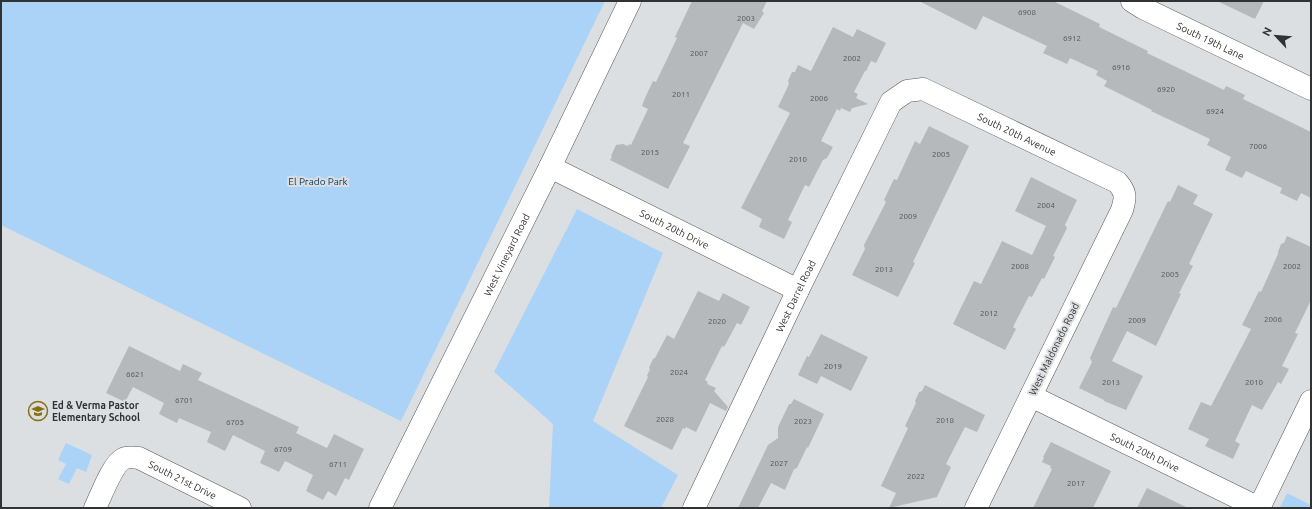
<svg xmlns="http://www.w3.org/2000/svg" width="1312" height="509" font-family="Ubuntu,sans-serif">
<style>
.green{fill:#aad3f7}
.building{fill:#b5b9bb}
.lines{fill:none;stroke-linecap:round;stroke-linejoin:round}
.minor-casing{stroke:#56595b;stroke-width:23}
.minor{stroke:#fff;stroke-width:22}
.labels{text-anchor:middle;dominant-baseline:central;stroke-width:4;stroke-linejoin:round;paint-order:stroke}
.number-label{font-size:8px;fill:#525455}
.street-label{font-size:10px;fill:#313233;stroke:#dbdfe2}
.park-label{font-size:10px;fill:#035;stroke:#dbdfe2}
.poi-label{font-size:10px;font-weight:bold;fill:#313233;stroke:#dbdfe2;text-anchor:start}
</style>
<rect width="100%" height="100%" fill="#dbdfe2"/>
<!-- green -->
<path class="green" d="M1,1H605L401,421L1,225Z
M577,209L663,253L593,421L678,475L661,508H549L553,424L494,372Z
M66,443L92,455L86,472L77,468L69,484L58,479L66,464L58,460Z
M1287,493L1311,505V508H1280Z"/>
<!-- building -->
<path class="building" d="M692,1H767L762,11L764,13L754,29L743,23L683,143L690,146L668,189L610,160L612,157L611,156L616,145L623,144L628,146L629,144L631,145L648,109L642,106L645,98L653,81L656,82L677,38L675,37Z
M919,1H1053L1100,24L1099,27L1148,51L1147,53L1224,90L1226,86L1245,95L1243,99L1311,132V198L1301,193L1297,201L1280,193L1282,188L1246,171L1242,178L1225,170L1231,157L1207,145L1210,139L1151,111L1152,110L1104,86L1107,81L1096,75L1098,71L1070,58L1067,64L1043,53L1047,46L983,16L976,30Z
M1217,1H1264L1255,19Z
M833,27L853,37L857,29L886,43L876,63L871,61L866,71H865L854,92L858,94L856,98L868,104L852,108L850,112L841,108L840,111L837,109L821,141L833,147L827,158L823,160L809,187L805,185L788,220L792,222L784,239L759,227L762,219L741,208L790,113L778,107L789,84L788,81L792,72H795L798,65L811,71Z
M929,126L969,146L913,262L915,263L898,297L852,275L865,249L864,245L886,202L884,200L894,179L897,180L915,141L920,144Z
M1031,177L1077,200L1065,225L1067,228L1053,256L1055,257L1044,279L1042,278L1032,297L1029,296L1013,327L1016,329L1005,350L953,324L974,281L981,284L1002,241L1032,255L1046,226L1015,211Z
M1178,185L1198,195L1193,204L1213,214L1189,264L1193,266L1179,293L1181,294L1156,346L1127,331L1112,361L1143,376L1126,410L1104,401V400L1079,388L1092,362L1090,358L1113,307L1116,308L1168,201L1170,202Z
M1287,236L1311,247V300L1295,333L1298,334L1282,366L1289,369L1281,384L1278,382L1262,410L1252,405L1235,441L1240,444L1233,459L1205,446L1209,439L1188,429L1201,402L1211,406L1251,329L1242,325L1259,291L1261,292L1278,254V252L1281,244L1284,243Z
M698,291L719,301L723,293L750,307L741,325L737,323L724,347L722,346L705,380L708,382L707,384L716,388L714,391L728,407L726,411L710,403L696,432L686,427L685,429L683,428L672,450L624,426L648,377L647,376L650,369L649,368L653,359L655,358L667,335L674,339Z
M821,334L868,357L851,391L821,376L817,384L798,375L807,356L809,357Z
M129,346L180,371L183,364L202,373L198,380L299,427L296,433L327,448L334,434L364,449L349,480L345,478L336,496L328,491L323,500L306,491L313,475L285,461L279,472L260,463L265,451L233,435L225,451L207,442L211,432L179,418L177,423L159,414L164,403L133,387L125,402L106,393Z
M925,385L985,415L977,432L965,427L946,464L951,467L937,497L889,508L896,493L881,486L908,428L905,426L916,403L915,401L919,392L922,391Z
M794,399L824,414L808,448L807,447L797,468L794,469L785,490L771,483L758,508H738L768,445L778,438V427L789,404H791Z
M1051,442L1111,471L1093,508H1033L1052,469L1050,468L1051,466L1042,462L1044,458L1043,457Z
M1147,488L1188,508H1137Z"/>
<g class="lines">
<!-- minor casing -->
<g class="minor-casing">
<g id="minor">
<path id="s1" d="M1132,1L1143,8L1311,89"/>
<path id="s2" d="M550,167L798,290"/>
<path id="s3" d="M1031,396L1259,508"/>
<path id="s4" d="M95,508C101,496 112,465 123,459C128,456 134,458 139,458L240,508"/>
<path id="s5" d="M380,508L550,167L630,1"/>
<path id="s6" d="M694,508L798,290L891,102L907,91L923,89L1117,182C1126,192 1126,197 1122,210L976,508"/>
<path d="M1259,508L1311,401"/>
</g>
</g>
<!-- minor -->
<use href="#minor" class="minor"/>
</g>
<!-- icons -->
<defs>
<g id="school-ring" transform="scale(1)"><circle r="9.5" fill="#dbdfe2" stroke="#867011" stroke-width="1.5"/><path d="M0-5L7-2L0 1L-7-2ZM-4 1L0 2.5L4 1V4Q0 6-4 4Z" fill="#867011"/></g>
</defs>
<g fill-rule="evenodd">
<use href="#school-ring" x="38" y="411"/>
</g>
<g class="labels">
<!-- number labels -->
<g class="number-label">
<text x="1027" y="12">6908</text>
<text x="746" y="18">2003</text>
<text x="1072" y="38">6912</text>
<text x="699" y="53">2007</text>
<text x="852" y="58">2002</text>
<text x="1121" y="67">6916</text>
<text x="1166" y="89">6920</text>
<text x="681" y="94">2011</text>
<text x="819" y="98">2006</text>
<text x="1215" y="111">6924</text>
<text x="1258" y="146">7006</text>
<text x="650" y="152">2015</text>
<text x="941" y="154">2005</text>
<text x="798" y="159">2010</text>
<text x="1046" y="205">2004</text>
<text x="908" y="216">2009</text>
<text x="1020" y="266">2008</text>
<text x="1292" y="266">2002</text>
<text x="884" y="269">2013</text>
<text x="1170" y="274">2005</text>
<text x="989" y="313">2012</text>
<text x="1273" y="319">2006</text>
<text x="1137" y="320">2009</text>
<text x="717" y="321">2020</text>
<text x="833" y="366">2019</text>
<text x="679" y="372">2024</text>
<text x="135" y="374">6621</text>
<text x="1111" y="382">2013</text>
<text x="1254" y="382">2010</text>
<text x="184" y="400">6701</text>
<text x="665" y="419">2028</text>
<text x="945" y="420">2018</text>
<text x="803" y="421">2023</text>
<text x="235" y="422">6705</text>
<text x="283" y="449">6709</text>
<text x="779" y="463">2027</text>
<text x="338" y="464">6711</text>
<text x="916" y="476">2022</text>
<text x="1076" y="483">2017</text>
</g>
<!-- street labels -->
<g class="street-label">
<text stroke="none"><textPath href="#s1" startOffset="88">South 19th Lane</textPath></text>
<text stroke="none"><textPath href="#s6" startOffset="591">South 20th Avenue</textPath></text>
<text stroke="none"><textPath href="#s2" startOffset="139">South 20th Drive</textPath></text>
<text stroke="none"><textPath href="#s5" startOffset="283">West Vineyard Road</textPath></text>
<text stroke="none"><textPath href="#s6" startOffset="235">West Darrel Road</textPath></text>
<text transform="translate(1054 349) rotate(-64)">West Maldonado Road</text>
<text stroke="none"><textPath href="#s3" startOffset="127">South 20th Drive</textPath></text>
<text stroke="none"><textPath href="#s4" startOffset="122">South 21st Drive</textPath></text>
</g>
<!-- park labels -->
<g class="park-label">
<text x="318" y="181">El Prado Park</text>
</g>
<!-- poi labels -->
<g class="poi-label">
<text x="52" y="405">Ed &amp; Verma Pastor<tspan x="52" dy="12">Elementary School</tspan></text>
</g>
</g>
<!-- border -->
<rect width="1312" height="509" fill="none" stroke="#313233" stroke-width="4"/>
<!-- north arrow -->
<g transform="translate(1276 36) rotate(296)" stroke="#dbdfe2" stroke-width="3" paint-order="stroke">
<path d="M0-3L7 15L0 10L-7 15Z" fill="#313233"/>
<text y="-6" font-size="11" font-weight="bold" text-anchor="middle" fill="#313233">N</text>
</g>
</svg>
